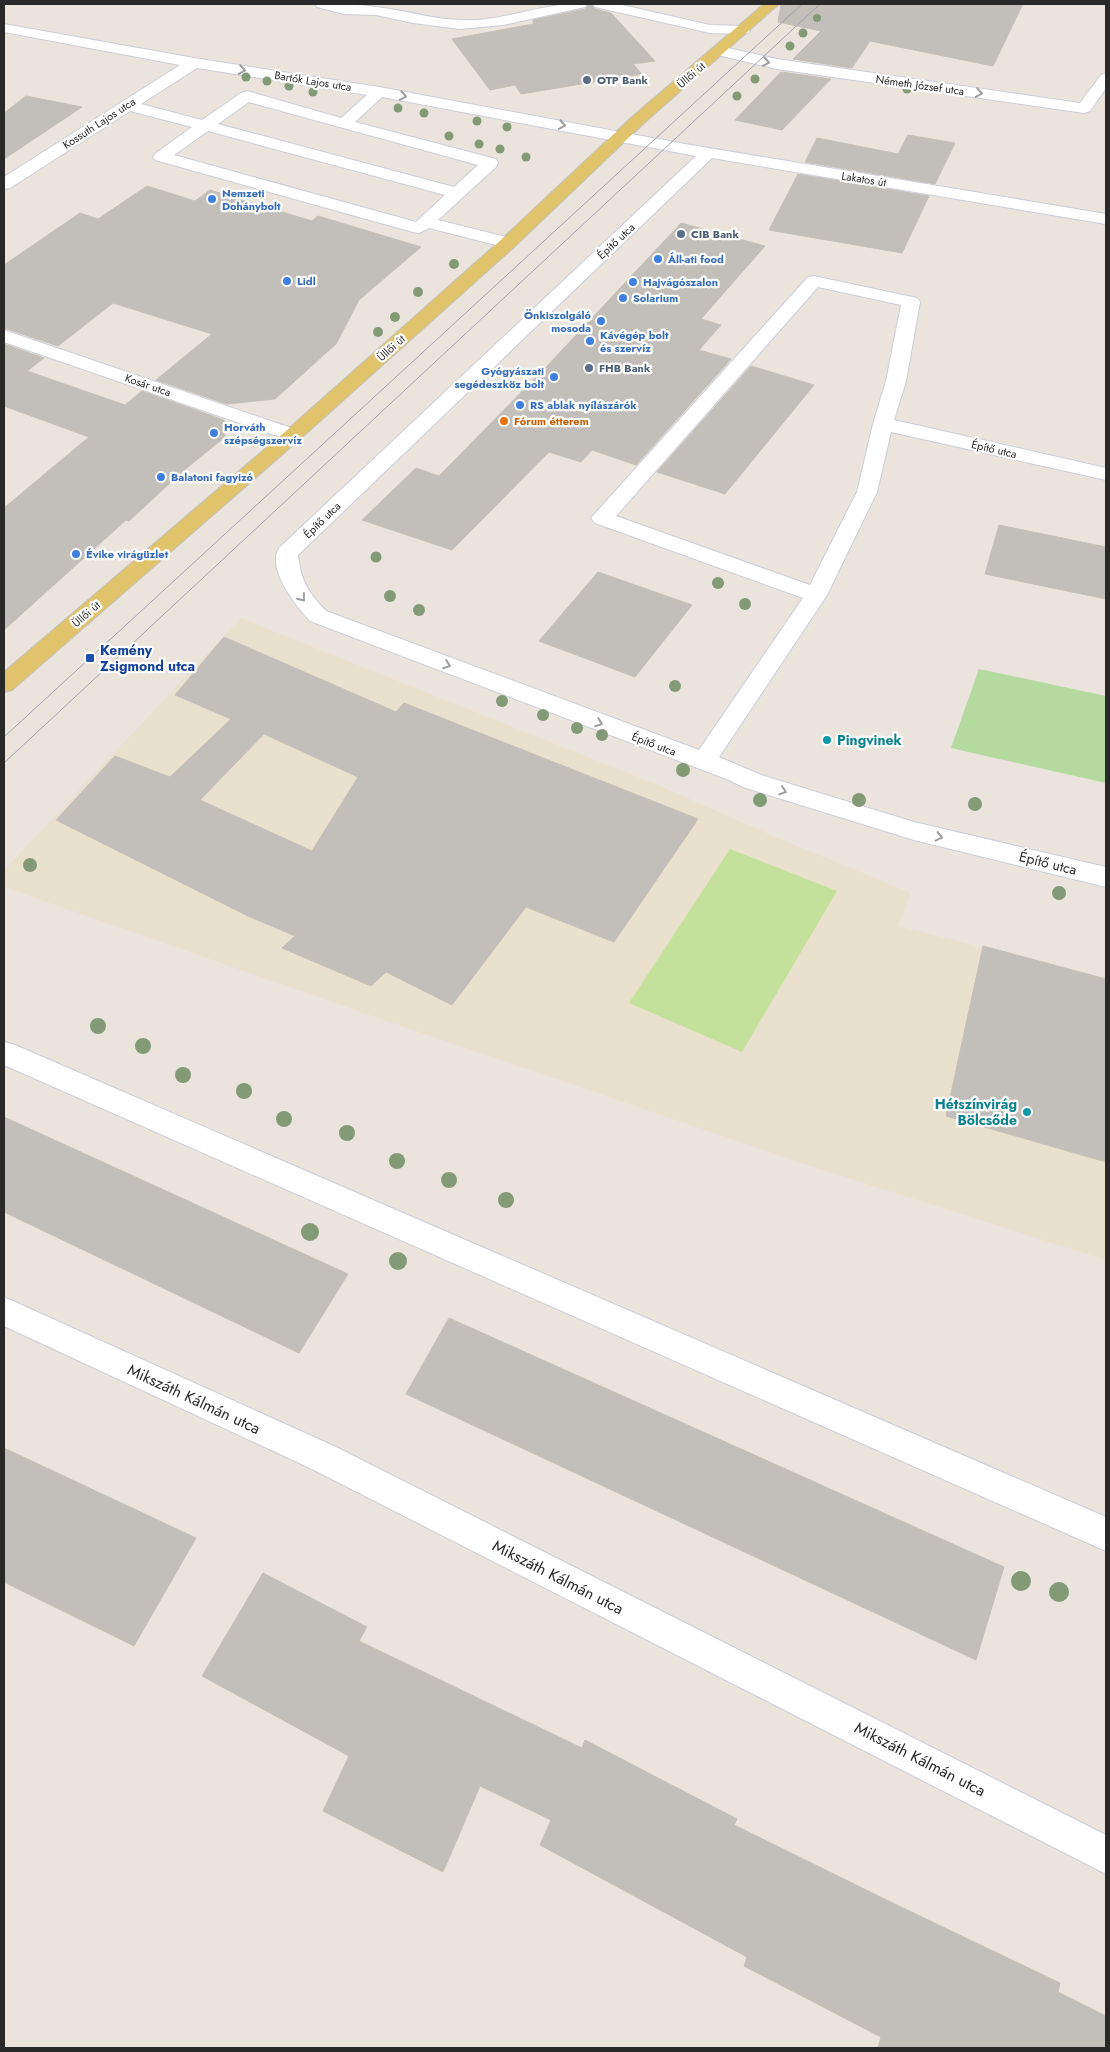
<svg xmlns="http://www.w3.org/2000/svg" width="1110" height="2052" font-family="Jost,sans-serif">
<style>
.education{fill:#eae0ce}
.green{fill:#b4da9f}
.pitch{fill:#c4e19c}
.building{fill:#c2beb9;stroke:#c5c0b7;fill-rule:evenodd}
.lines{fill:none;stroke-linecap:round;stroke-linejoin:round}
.minor-casing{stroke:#cbced9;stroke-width:2}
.major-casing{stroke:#c3c3c3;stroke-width:2}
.minor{fill:#fff;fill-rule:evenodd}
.major{fill:#e0c36b;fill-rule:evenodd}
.tram{stroke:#a0a3b1;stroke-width:1}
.tree{fill:#839a76}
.oneway{stroke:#9f9f9f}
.service-dot{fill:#5c6f8a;stroke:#fff;stroke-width:2}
.shop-dot{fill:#3f7fe0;stroke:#fff;stroke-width:2}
.food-dot{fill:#e8710a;stroke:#fff;stroke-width:2}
.transit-dot{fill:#1a4fb4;stroke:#fff;stroke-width:2}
.culture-dot{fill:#0f9aa8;stroke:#fff;stroke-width:2}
.labels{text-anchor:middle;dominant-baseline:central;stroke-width:4.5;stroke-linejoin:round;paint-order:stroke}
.far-street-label{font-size:11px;fill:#292929;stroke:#fff}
.far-service-label{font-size:11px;font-weight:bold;fill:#4e5e75;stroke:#fff;text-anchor:start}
.far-shop-label{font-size:11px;font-weight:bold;fill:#366cbe;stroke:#fff;text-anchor:start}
.far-food-label{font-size:11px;font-weight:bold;fill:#c56008;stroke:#fff;text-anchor:start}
.transit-label{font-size:14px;font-weight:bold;fill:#164399;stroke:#fff;text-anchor:start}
.culture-label{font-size:14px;font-weight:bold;fill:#0d838f;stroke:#fff;text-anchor:start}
.street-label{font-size:14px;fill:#292929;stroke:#fff}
.near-street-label{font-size:16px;fill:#292929;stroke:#fff}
</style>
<rect width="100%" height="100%" fill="#eae4dd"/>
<!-- education -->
<path class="education" d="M241,618L658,785L773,836L911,893L898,926L1106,978V1260L804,1164L378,1018L4,887V870Z"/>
<!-- green -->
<path class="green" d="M979,669L1106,696V783L951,748Z"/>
<!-- pitch -->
<path class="pitch" d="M730,849L837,891L742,1052L629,1003Z"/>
<!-- building -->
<path class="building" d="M589,4H591L595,9L611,13L655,61L633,64L642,74L521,94L515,85L490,90L452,39L533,24V20L585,9Z
M781,4H1023L993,66L870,41L852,68L793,59L821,31L778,22Z
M781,72L831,79L782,130L735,120Z
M26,96L82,107L4,159V113Z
M908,135L955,143L935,184L805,162L817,138L898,154Z
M798,174L929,196L902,253L769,230Z
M147,186L195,201L210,190L312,221L318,216L421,247L359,300L336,344L275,399L227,404L156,380L212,334L113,303L58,346L4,328V265L80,213L98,219Z
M681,223L765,246L701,319L721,325L699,350L731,359L636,465L592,450L581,462L549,452L452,550L362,520L416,468L439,476L549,364Z
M4,344L44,358L27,371L125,405L142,391L224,420L225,437L183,471L129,521L126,520L4,630V508L89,437L4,406Z
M751,366L814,385L725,494L657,472Z
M999,525L1106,547V599L985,574Z
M598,572L692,605L635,677L539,641Z
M224,637L396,712L404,703L698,819L614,942L526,907L452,1005L386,972L371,986L282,948L295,936L248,916L56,820L115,756L170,777L231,719L175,695ZM264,734L358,777L312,851L200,800Z
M983,946L1106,979V1162L946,1116Z
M4,1117L348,1274L299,1353L4,1212Z
M449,1318L1004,1567L976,1660L406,1394Z
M4,1448L196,1538L134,1646L4,1582Z
M263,1573L367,1627L359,1641L582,1748L585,1740L737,1819L734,1825L901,1907L1060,1983L1058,1992L1106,2016V2048H878L881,2037L744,1966L747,1957L540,1845L551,1820L480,1786L443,1872L323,1811L349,1756L202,1676Z"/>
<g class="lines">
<!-- minor casing -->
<g class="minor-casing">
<path id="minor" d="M315,4C335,4 356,4 376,7C404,10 431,19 459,20C503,23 544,1 587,4L585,7L503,25L460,29L413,23L376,15L344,14L317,7Z
M593,4H618L710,25L743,26L748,27L750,30L748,33L743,34L710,33L595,7Z
M4,24L194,58L379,87L685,144L1106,214V224L712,158L298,555C301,581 308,592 326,611L699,750L803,598L595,523L591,518L808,277L814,276L917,298L920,302L906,381L894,420L1106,468V480L891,432L877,492L827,595L719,757L761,775L914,822L1106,867V887L914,840L743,787L729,780L310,621C297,607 266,569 279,548L696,156L382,97L355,122L496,159L498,163L496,167L438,220L514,239L517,243L514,247L508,248L429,228L419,233L413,232L155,160L153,157L155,154L192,127L130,111L10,188L4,189V177L180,65L4,32ZM197,68L367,95L341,118L247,91L241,93L202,120L141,104ZM249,102L478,165L454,187L218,124ZM208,131L445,195L416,222L174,155ZM818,287L901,305L886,381L873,424L857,492L810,585L616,516Z
M719,46L777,59L1080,103L1101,75L1106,73V88L1090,111L1084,113L777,69L714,54L711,51L714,48Z
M4,330L300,431L303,435L300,439L293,441L286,439L4,342Z
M4,1042L15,1045L1106,1517V1551L4,1065Z
M4,1297L336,1447L1106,1835V1874L312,1469L4,1326Z"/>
</g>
<!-- major casing -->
<g class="major-casing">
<path id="major" d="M764,4H779L644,123L514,247L300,439L12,690L4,692V672L286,431L502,239L632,117Z"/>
</g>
<!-- minor -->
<use href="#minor" class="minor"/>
<!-- major -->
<use href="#major" class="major"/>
<!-- tram -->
<path class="tram" d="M4,737L802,4
M4,763L820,4"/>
</g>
<!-- trees -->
<g class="tree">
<circle cx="817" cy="18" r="4"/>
<circle cx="803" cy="33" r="4.5"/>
<circle cx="790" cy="46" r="4.5"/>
<circle cx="246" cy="77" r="4.5"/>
<circle cx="755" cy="79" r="4.5"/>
<circle cx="267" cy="81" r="4.5"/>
<circle cx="289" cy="86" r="4.5"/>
<circle cx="907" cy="89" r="4.5"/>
<circle cx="313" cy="92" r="4.5"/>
<circle cx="737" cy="96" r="4.5"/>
<circle cx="398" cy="108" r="4.5"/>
<circle cx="424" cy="113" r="4.5"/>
<circle cx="477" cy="121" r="4.5"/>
<circle cx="507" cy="127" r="4.5"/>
<circle cx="449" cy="136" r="4.5"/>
<circle cx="479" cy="144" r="4.5"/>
<circle cx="500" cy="149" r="4.5"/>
<circle cx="526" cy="157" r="4.5"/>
<circle cx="454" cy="264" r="5"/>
<circle cx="418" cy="292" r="5"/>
<circle cx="395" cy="317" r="5"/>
<circle cx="378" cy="332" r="5"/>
<circle cx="376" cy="557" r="5.5"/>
<circle cx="718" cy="583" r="6"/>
<circle cx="390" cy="596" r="6"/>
<circle cx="745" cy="604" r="6"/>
<circle cx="419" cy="610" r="6"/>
<circle cx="675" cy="686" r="6"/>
<circle cx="502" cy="701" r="6"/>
<circle cx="543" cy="715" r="6"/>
<circle cx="577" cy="728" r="6"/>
<circle cx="602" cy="735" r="6"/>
<circle cx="683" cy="770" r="7"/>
<circle cx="760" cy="800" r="7"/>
<circle cx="859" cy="800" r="7"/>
<circle cx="975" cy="804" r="7"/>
<circle cx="30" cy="865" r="7"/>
<circle cx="1059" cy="893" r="7"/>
<circle cx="98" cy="1026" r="8"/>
<circle cx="143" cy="1046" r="8"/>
<circle cx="183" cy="1075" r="8"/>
<circle cx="244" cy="1091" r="8"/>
<circle cx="284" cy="1119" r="8"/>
<circle cx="347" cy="1133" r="8"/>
<circle cx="397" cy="1161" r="8"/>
<circle cx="449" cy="1180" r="8"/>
<circle cx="506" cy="1200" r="8"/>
<circle cx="310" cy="1232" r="9"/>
<circle cx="398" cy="1261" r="9"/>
<circle cx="1021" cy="1581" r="10"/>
<circle cx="1059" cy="1592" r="10"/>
</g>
<!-- one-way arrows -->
<defs><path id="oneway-chevron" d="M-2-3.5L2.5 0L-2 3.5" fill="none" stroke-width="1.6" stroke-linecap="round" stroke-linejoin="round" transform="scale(1.25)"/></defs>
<g class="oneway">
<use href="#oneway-chevron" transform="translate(766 62) rotate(10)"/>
<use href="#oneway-chevron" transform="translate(242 70) rotate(9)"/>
<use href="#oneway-chevron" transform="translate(979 93) rotate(8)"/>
<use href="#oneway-chevron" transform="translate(403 96) rotate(10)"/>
<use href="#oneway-chevron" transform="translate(562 125) rotate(10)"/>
<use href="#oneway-chevron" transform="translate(302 598) rotate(52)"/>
<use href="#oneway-chevron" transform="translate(447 665) rotate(21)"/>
<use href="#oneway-chevron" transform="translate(599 723) rotate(21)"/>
<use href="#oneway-chevron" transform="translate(783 791) rotate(18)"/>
<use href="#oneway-chevron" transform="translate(939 837) rotate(13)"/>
</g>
<!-- markers -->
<g class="service-dot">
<circle cx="587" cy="80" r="5"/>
<circle cx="681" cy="234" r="5"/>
<circle cx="589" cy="368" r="5"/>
</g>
<g class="shop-dot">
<circle cx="212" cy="199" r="5"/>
<circle cx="658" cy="259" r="5"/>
<circle cx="287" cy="281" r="5"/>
<circle cx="633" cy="282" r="5"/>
<circle cx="623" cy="298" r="5"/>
<circle cx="601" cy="321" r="5"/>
<circle cx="590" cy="341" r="5"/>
<circle cx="554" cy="377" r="5"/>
<circle cx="520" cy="405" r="5"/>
<circle cx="214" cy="433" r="5"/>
<circle cx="161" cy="477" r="5"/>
<circle cx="76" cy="554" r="5"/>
</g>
<circle class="food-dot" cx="504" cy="421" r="5"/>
<rect class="transit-dot" x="85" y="653" width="10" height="10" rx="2.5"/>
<g class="culture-dot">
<circle cx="827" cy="740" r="5"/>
<circle cx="1027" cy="1112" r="5"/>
</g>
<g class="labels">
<!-- far-street labels -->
<g class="far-street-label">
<text transform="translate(691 75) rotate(-41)">Üllői út</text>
<text transform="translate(313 81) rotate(9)">Bartók Lajos utca</text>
<text transform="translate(920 85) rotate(8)">Németh József utca</text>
<text transform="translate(99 123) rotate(-33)">Kossuth Lajos utca</text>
<text transform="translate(864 179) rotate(9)">Lakatos út</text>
<text transform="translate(616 241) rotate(-43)">Építő utca</text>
<text transform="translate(391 348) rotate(-42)">Üllői út</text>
<text transform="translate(148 385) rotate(19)">Kosár utca</text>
<text transform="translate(994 449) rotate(13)">Építő utca</text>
<text transform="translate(322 520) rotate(-44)">Építő utca</text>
<text transform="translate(86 614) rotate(-41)">Üllői út</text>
<text transform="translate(654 744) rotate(21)">Építő utca</text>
</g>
<!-- far-service labels -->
<g class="far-service-label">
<text x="597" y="80">OTP Bank</text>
<text x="691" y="234">CIB Bank</text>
<text x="599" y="368">FHB Bank</text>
</g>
<!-- far-shop labels -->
<g class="far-shop-label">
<text x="222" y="193">Nemzeti<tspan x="222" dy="13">Dohánybolt</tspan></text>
<text x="668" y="259">Áll-ati food</text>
<text x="297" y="281">Lidl</text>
<text x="643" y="282">Hajvágószalon</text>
<text x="633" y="298">Solarium</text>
<text x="591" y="315" text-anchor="end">Önkiszolgáló<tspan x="591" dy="13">mosoda</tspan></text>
<text x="600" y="335">Kávégép bolt<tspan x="600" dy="13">és szervíz</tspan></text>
<text x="544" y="371" text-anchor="end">Gyógyászati<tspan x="544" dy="13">segédeszköz bolt</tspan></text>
<text x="530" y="405">RS ablak nyílászárók</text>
<text x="224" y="427">Horváth<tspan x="224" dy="13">szépségszervíz</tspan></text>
<text x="171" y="477">Balatoni fagyizó</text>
<text x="86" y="554">Évike virágüzlet</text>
</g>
<!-- far-food labels -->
<g class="far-food-label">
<text x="514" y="421">Fórum étterem</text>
</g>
<!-- transit labels -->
<g class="transit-label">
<text x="100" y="650">Kemény<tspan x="100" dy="16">Zsigmond utca</tspan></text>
</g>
<!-- culture labels -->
<g class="culture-label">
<text x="837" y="740">Pingvinek</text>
<text x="1017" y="1104" text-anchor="end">Hétszínvirág<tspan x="1017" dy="16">Bölcsőde</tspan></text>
</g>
<!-- street labels -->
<g class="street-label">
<text transform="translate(1048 863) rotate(14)">Építő utca</text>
</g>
<!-- near-street labels -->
<g class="near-street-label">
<text transform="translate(194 1399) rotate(25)">Mikszáth Kálmán utca</text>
<text transform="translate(558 1577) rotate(27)">Mikszáth Kálmán utca</text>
<text transform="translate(920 1759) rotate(27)">Mikszáth Kálmán utca</text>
</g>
</g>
<!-- border -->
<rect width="1110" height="2052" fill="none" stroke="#292929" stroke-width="10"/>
</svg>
